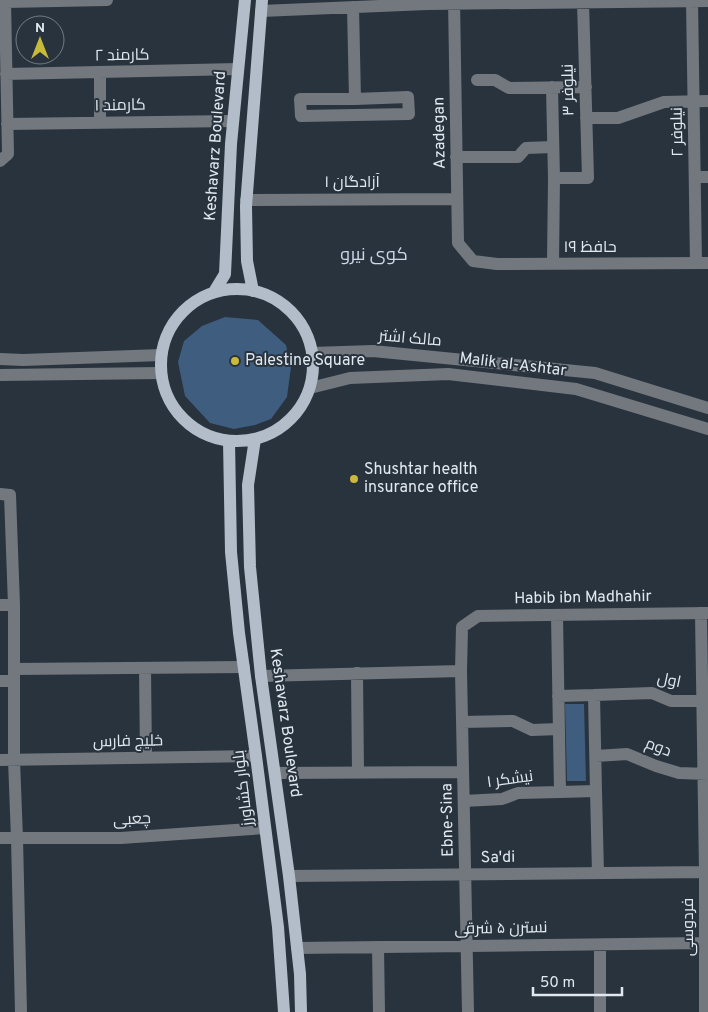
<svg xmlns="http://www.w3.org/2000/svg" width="708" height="1012" font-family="Overpass,Cairo,sans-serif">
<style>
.green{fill:#3e5d7f}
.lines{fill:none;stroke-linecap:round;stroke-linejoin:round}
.minor{stroke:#73787e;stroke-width:12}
.major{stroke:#b2bdc9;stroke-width:12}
.poi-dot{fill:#caba39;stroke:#29333e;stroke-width:2}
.labels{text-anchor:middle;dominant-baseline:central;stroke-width:4;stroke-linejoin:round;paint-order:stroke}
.street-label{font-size:16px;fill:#e1e8ef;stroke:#29333e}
.poi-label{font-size:16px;fill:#e1e8ef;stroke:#29333e;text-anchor:start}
.neighbourhood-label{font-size:18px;fill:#ccd8e7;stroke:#29333e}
</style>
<rect width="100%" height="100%" fill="#29333e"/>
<!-- green -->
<path class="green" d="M225,317L258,320L286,345L291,367L287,397L271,419L255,425L234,429L210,423L185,396L178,362L184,341L202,326Z
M565,704H584L586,781H567Z"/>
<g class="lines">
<!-- minor -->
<path class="minor" d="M454,0L458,243L473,261L497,264L708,263
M692,0L696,263
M5,2L107,0
M353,7L355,99H300L301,116L409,114L408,97L355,99
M261,11L427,4L708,1
M100,72V123
M6,74L238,69
M477,80H495L509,88L586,87
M552,87L554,178H588L583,2
M586,118H618L664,102L708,101
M7,124L233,121
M456,157H518L526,148L553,147
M0,161L8,154L5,0
M695,177H708
M246,200L457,199
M553,264L554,178
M312,353L373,351L595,373L708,408
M0,359L23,360L161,355
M0,375L161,373
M310,388L350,378L448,374L576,389L708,429
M0,494L10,495L14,605V760L17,838L21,1012
M0,605H14
M701,613L705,872V1012
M557,615L560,792L596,791L594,695L558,696
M145,668L146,758
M14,669L244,667
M357,673L358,772
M261,676L461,671
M0,681H14
M594,695L652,693L671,701H708
M462,722L513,721L532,730L559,729
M596,756L627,754L656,766L679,773L708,774
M0,760L256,756
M275,773L463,772
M596,791L598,873
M464,801L502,799L518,793L560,792
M0,838H121L265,828
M289,876L708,872
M600,945V1012
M378,947L379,1012
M297,948L705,943
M468,1012L461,671L462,627L478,616L708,613"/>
<!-- major -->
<path class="major" d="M161 365a76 76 0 1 1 152 0a76 76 0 1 1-152 0Z
M253,291L247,261L246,206L262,0
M214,292L225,274L231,144L245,0
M255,439L248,485L250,567L261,676L289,876L300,974L301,1012
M229,441L231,552L239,633L256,756L278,927L284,1012"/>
</g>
<!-- markers -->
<g class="poi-dot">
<circle cx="235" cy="361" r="5"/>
<circle cx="354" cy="479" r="5"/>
</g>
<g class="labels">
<!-- street labels -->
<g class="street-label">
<text transform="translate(122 56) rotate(-1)">کارمند ۲</text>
<text transform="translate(569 90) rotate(-91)">نیلوفر ۳</text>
<text transform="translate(120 106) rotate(-1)">کارمند ۱</text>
<text transform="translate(678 132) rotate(-91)">نیلوفر ۲</text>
<text transform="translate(440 133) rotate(-91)">Azadegan</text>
<text transform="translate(216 146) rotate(-86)">Keshavarz Boulevard</text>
<text x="352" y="183">آزادگان ۱</text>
<text x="590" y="248">حافظ ۱۹</text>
<text transform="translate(410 339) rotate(5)">مالک اشتر</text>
<text transform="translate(513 365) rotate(7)">Malik al-Ashtar</text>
<text transform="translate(583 598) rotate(-1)">Habib ibn Madhahir</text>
<text transform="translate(669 681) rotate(12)">اول</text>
<text transform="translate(285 723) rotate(82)">Keshavarz Boulevard</text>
<text transform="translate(128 742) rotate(-1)">خلیج فارس</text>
<text transform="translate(658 748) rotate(21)">دوم</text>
<text transform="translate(510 780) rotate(-8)">نیشکر ۱</text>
<text transform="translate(244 788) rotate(-97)">بلوار کشاورز</text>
<text transform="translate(132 820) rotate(-3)">چعبی</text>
<text transform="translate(448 820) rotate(-91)">Ebne-Sina</text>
<text transform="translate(498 858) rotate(-1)">Sa'di</text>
<text transform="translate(689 927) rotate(-90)">فردوسی</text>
<text transform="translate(501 929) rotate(-1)">نسترن ۵ شرقی</text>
</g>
<!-- poi labels -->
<g class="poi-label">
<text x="245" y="361">Palestine Square</text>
<text x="364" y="470">Shushtar health<tspan x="364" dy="18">insurance office</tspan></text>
</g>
<!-- neighbourhood labels -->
<g class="neighbourhood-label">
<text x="374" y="255">کوی نیرو</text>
</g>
</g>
<!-- north arrow -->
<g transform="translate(40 40)"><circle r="24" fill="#29333e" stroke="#737b85"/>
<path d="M0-4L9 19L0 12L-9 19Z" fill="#caba39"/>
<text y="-8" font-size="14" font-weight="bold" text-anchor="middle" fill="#e1e8ef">N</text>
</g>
<!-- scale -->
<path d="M533 987v8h89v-8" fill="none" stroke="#e1e8ef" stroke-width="2.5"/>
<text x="540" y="987" font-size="15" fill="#e1e8ef" stroke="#29333e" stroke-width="4" paint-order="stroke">50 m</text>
</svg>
